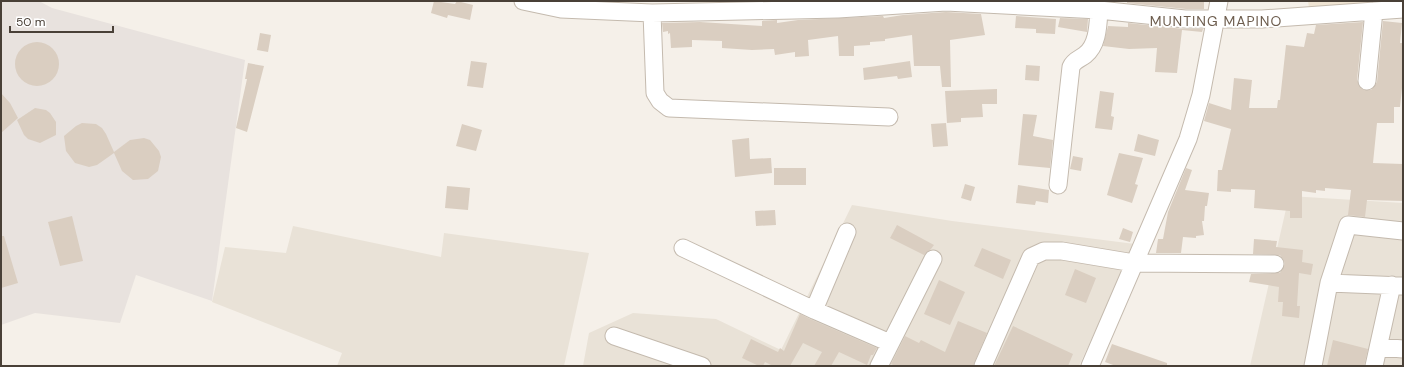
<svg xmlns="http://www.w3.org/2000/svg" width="1404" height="367" font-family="'DM Sans',sans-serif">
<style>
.residential{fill:#e9e2d7}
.industrial{fill:#e8e2de}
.education{fill:#efe4d3}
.building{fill:#dacec1}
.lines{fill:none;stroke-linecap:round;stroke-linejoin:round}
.minor-casing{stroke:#c4baae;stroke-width:19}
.minor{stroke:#fff;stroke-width:17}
.labels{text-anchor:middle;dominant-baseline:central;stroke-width:3.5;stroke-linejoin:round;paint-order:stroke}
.quarter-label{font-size:14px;letter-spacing:1px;fill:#6d5d4e;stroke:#fff}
</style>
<rect width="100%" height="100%" fill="#f5f0e9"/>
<!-- residential -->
<path class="residential" d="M1289,196L1403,203V366H1250Z
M852,205L952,221L1135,244L1079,366H583L589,333L633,313L716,319L781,350Z
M293,226L441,257L444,233L589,253L564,366H337L342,353L212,302L225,247L286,253Z"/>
<!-- industrial -->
<path class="industrial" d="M1,1H39L52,8L245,60L212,301L136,275L120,323L35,313L1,325Z"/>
<!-- education -->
<path class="education" d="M1308,1H1403L1309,8Z"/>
<!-- building -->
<path class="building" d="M434,1L455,4L457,1L473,5L470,20L448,15L447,18L431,13Z
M1127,1H1204V9H1186L1127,3Z
M946,12L981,14L985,35L950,40L951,87H942L940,66H914L912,35L885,39V41L870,42V45L854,46V56H839L838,36L808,40L809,56L795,57V52L775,55L774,49L752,50L722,48V41L692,40V47L671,48L670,33L668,34V31L663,32L662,23L700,22L762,26V21L777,20V23L798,20L883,16L884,18L903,15Z
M1016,16L1056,19L1055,34L1036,33V29L1015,28Z
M1060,18L1088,19L1087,32L1058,27Z
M1383,21L1402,23L1400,43H1403V89L1402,88L1400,107H1394V123H1377L1373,163L1403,164V201L1367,200L1365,217L1348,215L1351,190L1325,188V191L1316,190V193L1302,191V218H1290V211L1254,208L1255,190L1231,189V192L1217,191L1218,170H1222L1231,129L1204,121L1209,103L1231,110L1234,78L1252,80L1249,108H1277L1278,100H1280L1286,45L1304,47L1307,33L1314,34L1316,25L1363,22L1357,80L1362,89L1371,90L1377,82Z
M1128,23L1184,29H1203L1202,32L1182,30L1177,73L1155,72L1157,48L1129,49L1103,46L1108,26L1128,27Z
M260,33L271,35L268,52L257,50Z
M15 64a22 22 0 1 1 44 0a22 22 0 1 1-44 0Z
M471,61L487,63L483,88L467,86Z
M910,61L912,77L898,79L897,76L864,80L863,68Z
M248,63L264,66L247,132L236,128L247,79H245Z
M1026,65L1040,66L1039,81L1025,80Z
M997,89V104H982L983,117L961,118V122L947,123L945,91Z
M1100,91L1114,93L1111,116L1114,117L1112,130L1095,128Z
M1,93L10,103L18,118L1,133Z
M35,108L46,110L50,113L56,122V135L40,143L28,139L24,135L17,120Z
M1023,114L1037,115L1033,136L1053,140L1050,168L1018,165Z
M82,123L96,124L102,128L106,134L114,152L130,140L144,138L150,140L159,151L161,157L158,171L148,179L133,180L122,171L114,153L97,165L89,167L75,163L66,151L64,136L76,126Z
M946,123L948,146L933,147L931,124Z
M462,124L482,130L476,151L456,146Z
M1138,134L1159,140L1155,156L1134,151Z
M749,138L750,159L771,158L772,173L735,177L732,140Z
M1119,153L1143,158L1135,184L1138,185L1132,203L1107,195Z
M1073,156L1083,158L1081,171L1070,169Z
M774,168H806V185H774Z
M1186,168L1192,170L1185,190L1209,193L1207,206H1205L1204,221H1202L1204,235L1196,236V238L1183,237L1181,253H1156L1158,239H1163L1168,212Z
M965,184L975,187L971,201L961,198Z
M1018,185L1049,190L1048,203L1036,201L1035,205L1016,203Z
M447,186L470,188L468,210L445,208Z
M775,210L776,225L756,226L755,211Z
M72,216L83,261L60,266L48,222Z
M897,225L934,245L931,249L924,255L890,238Z
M1123,228L1133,232L1130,242L1119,239Z
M1,236H4L18,283L1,288Z
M1254,239L1277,241L1276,247L1303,250L1302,262L1313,264L1311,275L1299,273L1297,306H1300L1299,318L1282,316L1283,302H1278L1279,287L1249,282L1251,274L1280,273L1285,264L1283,259L1280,255L1253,254Z
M982,248L1011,260L1003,279L974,266Z
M1075,269L1096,278L1086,303L1065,295Z
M939,280L965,292L950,325L924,314Z
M800,314L810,319L877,348L873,355H871L867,365L839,352L831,366H814L822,352L803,343L790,366H773L765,362L763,366H759L742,358L751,339L778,352L780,348L784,351Z
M958,321L987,333L973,366H895L891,364L905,336L919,343L921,340L945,352Z
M1013,326L1073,354L1068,366H994Z
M1333,340L1368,349L1364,366H1327Z
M1112,344L1167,363V366H1116L1105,362Z"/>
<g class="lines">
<!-- minor casing -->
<g class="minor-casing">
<path id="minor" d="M523,1L561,9L652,13L838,9L946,2L1099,10L1185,19H1262L1403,9
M652,13L655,93L660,101L669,108L889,117
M1367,81L1374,11
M1058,185L1071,67C1074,60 1080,59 1085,55C1098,45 1098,25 1099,10
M847,232L814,310L890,343
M683,248L814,310
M1329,283L1403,286
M614,336L702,366
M1379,347L1403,349
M879,366L933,259
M983,366L1031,257L1044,251H1062L1134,263L1275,264
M1090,366L1188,139L1201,95L1219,1
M1313,366L1329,283L1348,225L1403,231
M1374,366L1392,285"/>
</g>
<!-- minor -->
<use href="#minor" class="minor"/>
</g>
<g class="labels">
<!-- quarter labels -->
<g class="quarter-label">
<text x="1216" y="21">MUNTING MAPINO</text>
</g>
</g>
<!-- border -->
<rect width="1404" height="367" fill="none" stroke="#494037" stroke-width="4"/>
<!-- scale -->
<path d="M10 26v6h103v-6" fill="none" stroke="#494037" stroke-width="2"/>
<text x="16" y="26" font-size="12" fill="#494037" stroke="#ffffff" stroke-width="3" paint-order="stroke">50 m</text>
</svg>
